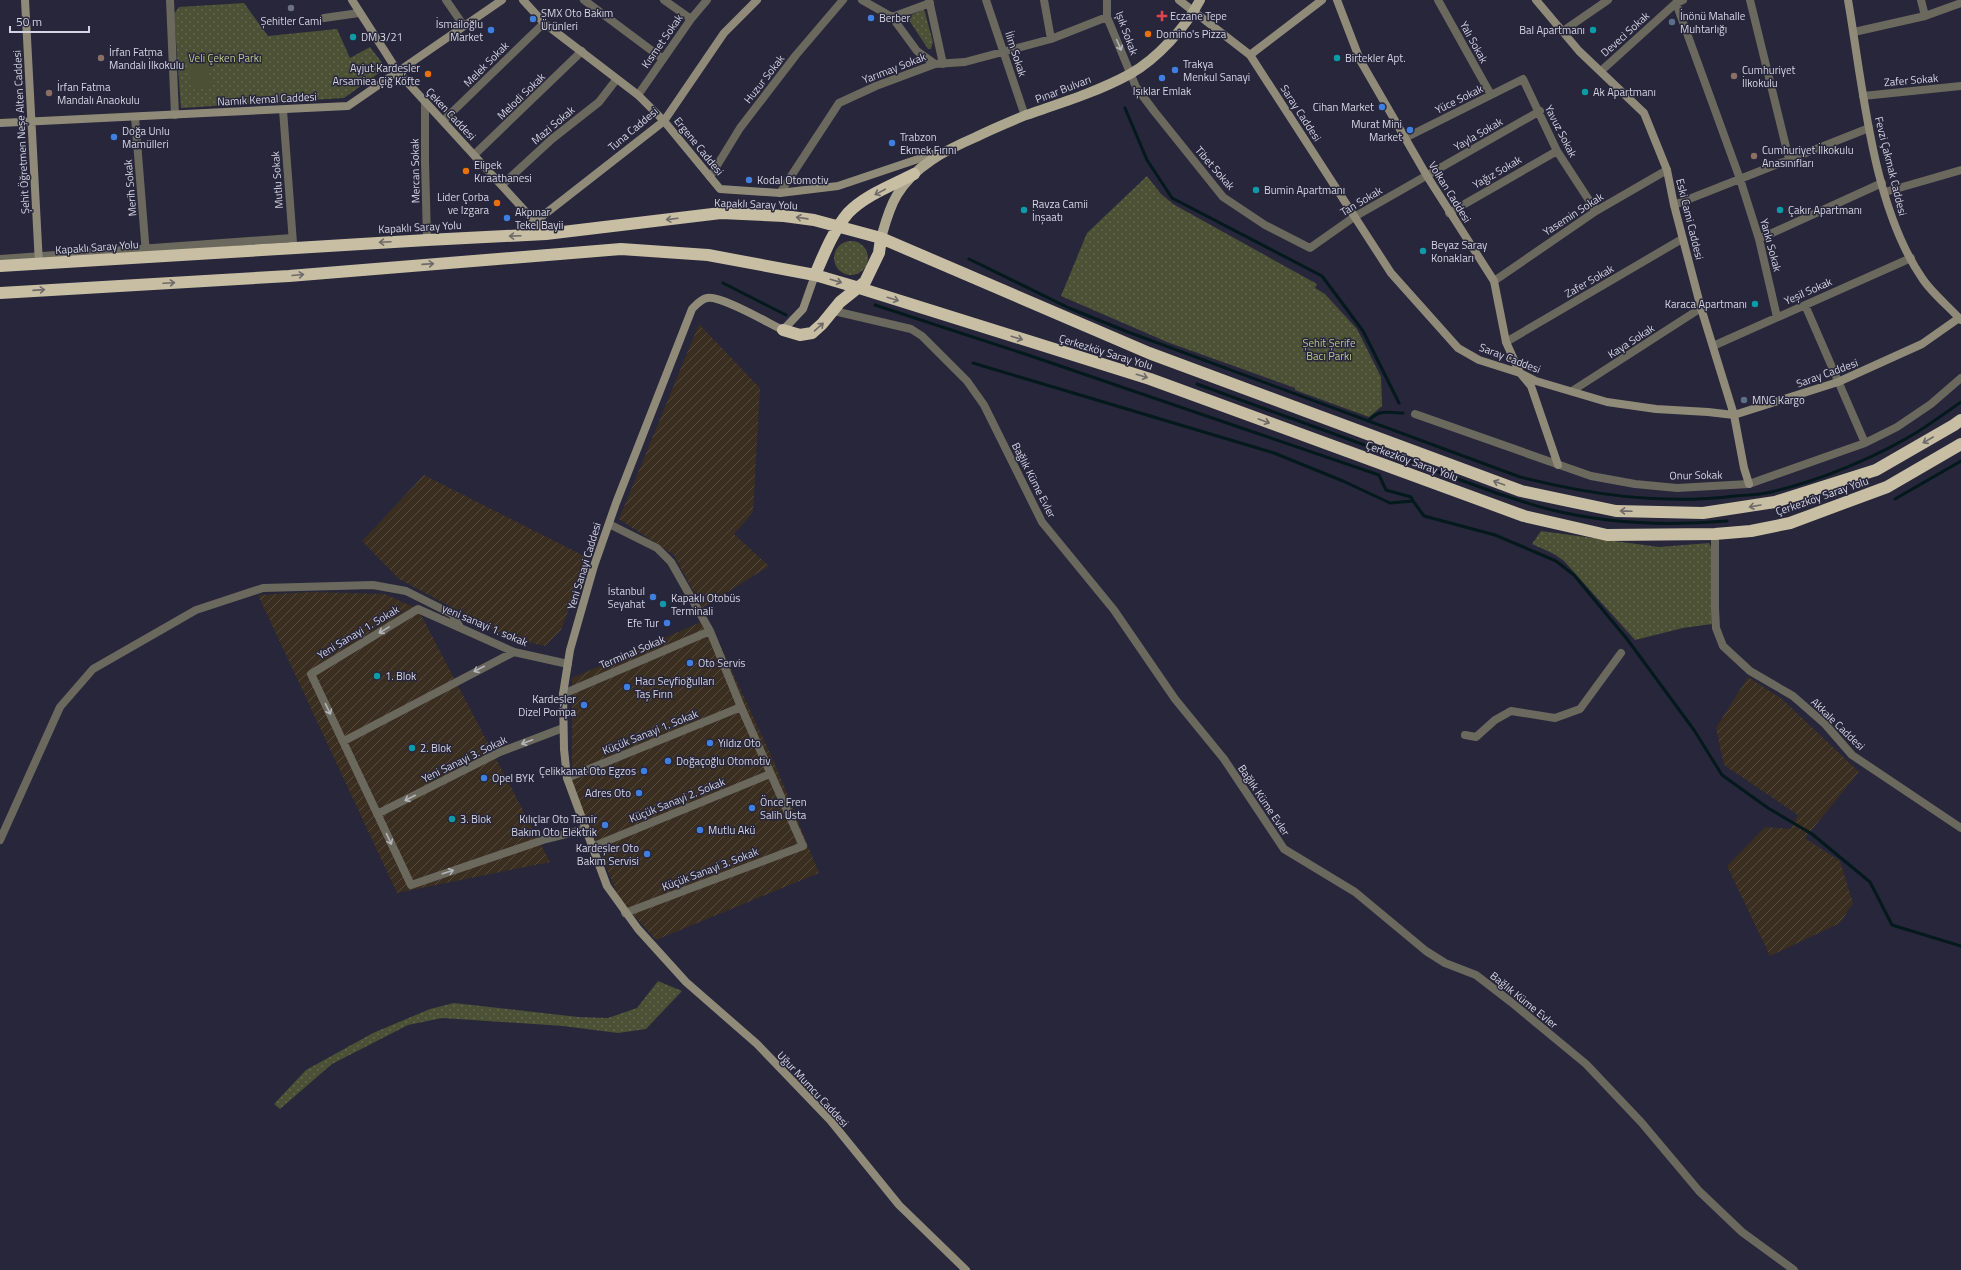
<svg xmlns="http://www.w3.org/2000/svg" width="1961" height="1270" font-family="'Titillium Web',sans-serif">
<style>
.industrial{fill:url(#industrial-furrows)}
.green{fill:url(#green-dots)}
.pitch{fill:#4c5035}
.lines{fill:none;stroke-linecap:round;stroke-linejoin:round}
.stream{stroke:#03191c;stroke-width:3}
.street{stroke:#6b685d;stroke-width:8}
.secondary{stroke:#908b79;stroke-width:8}
.primary{stroke:#ada68f;stroke-width:10}
.highway{stroke:#c7bea3;stroke-width:12}
.oneway{stroke:#b4b4bb}
.oneway2{stroke:#6f6a6a}
.worship-dot{fill:#6b7280;stroke:#27263b;stroke-width:1.5}
.health-dot{fill:#e0444e;stroke:#27263b;stroke-width:1.5}
.shop-dot{fill:#3f7fe0;stroke:#27263b;stroke-width:1.5}
.service-dot{fill:#5c6f8a;stroke:#27263b;stroke-width:1.5}
.culture-dot{fill:#0f9aa8;stroke:#27263b;stroke-width:1.5}
.food-dot{fill:#e8710a;stroke:#27263b;stroke-width:1.5}
.education-dot{fill:#8d6e63;stroke:#27263b;stroke-width:1.5}
.labels{text-anchor:middle;dominant-baseline:central;stroke-width:3;stroke-linejoin:round;paint-order:stroke}
.poi-label{font-size:11px;fill:#d4d4e3;stroke:#27263b;text-anchor:start}
.street-label{font-size:11px;fill:#d4d4e3;stroke:#27263b}
.park-label{font-size:11px;fill:#bcc58a;stroke:#27263b}
</style>
<defs>
<pattern id="industrial-furrows" width="10" height="10" patternUnits="userSpaceOnUse"><rect width="10" height="10" fill="#3a2e20"/><path d="M-1 1l2-2M0 10L10 0M9 11l2-2" fill="none" stroke="#564b40"/></pattern>
<pattern id="green-dots" width="8" height="8" patternUnits="userSpaceOnUse"><rect width="8" height="8" fill="#4c5035"/><path d="M2 2h.1M6 6h.1" fill="none" stroke="#656852" stroke-width="1.8" stroke-linecap="round"/></pattern>
</defs>
<rect width="100%" height="100%" fill="#27263b"/>
<!-- industrial -->
<path class="industrial" d="M699,324L760,388L753,512L734,534L769,566L702,608L674,555L619,519Z
M424,475L588,558L561,630L545,646L509,638L399,579L362,541Z
M311,592L385,594L418,609L550,862L397,893L258,595Z
M708,619L775,764L819,873L656,940L620,900L572,785V678Z
M1748,677L1782,699L1859,772L1805,838L1840,861L1853,903L1840,923L1770,956L1727,866L1765,827L1791,829L1798,815L1724,765L1716,728Z"/>
<!-- green -->
<path class="green" d="M244,3L268,36L337,29L350,58L370,47L386,68L344,98L181,108L174,14L179,7Z
M924,9L933,42L931,49H928L907,17Z
M1147,176L1161,194L1173,204L1317,284L1315,288L1325,294L1357,329L1381,377L1382,406L1369,417L1295,390V388L1167,342L1061,296L1087,233Z
M834 258a17 17 0 1 1 34 0a17 17 0 1 1-34 0Z
M1541,531L1659,547L1709,543L1713,551L1712,624L1683,628L1635,640L1564,561L1554,554L1532,544Z
M658,981L682,991L646,1029L618,1033L563,1026L442,1018L408,1025L332,1064L280,1109L274,1104L306,1070L373,1033L430,1009L454,1003L578,1017L608,1018L637,1008Z"/>
<!-- pitch -->
<path class="pitch" d="M207,53L211,87L191,90L188,55Z"/>
<g class="lines">
<!-- stream -->
<path class="stream" d="M1125,108L1147,160L1172,198L1322,276L1363,331L1399,403
M969,259L1069,308L1128,332L1520,477C1591,495 1662,505 1735,496C1747,495 1759,495 1771,492C1819,481 1877,457 1919,431C1933,422 1947,412 1961,402
M723,283L786,315
M875,305L1028,355L1379,475L1386,490L1411,497L1413,501L1424,516L1495,535L1556,561L1574,575L1627,639L1694,730L1722,775L1768,808L1812,834L1870,882L1892,925L1961,946
M973,363L1274,453L1343,481L1390,503L1413,501
M1197,384L1499,494C1515,499 1532,505 1548,509C1607,524 1667,526 1727,521
M1368,421C1381,408 1387,413 1403,413
M1895,499L1961,461"/>
<!-- street -->
<path class="street" d="M170,0L175,115
M446,0L464,26
M584,0L663,59
M664,0L691,19
M862,0L892,17L917,51L935,64
M929,0L943,64
M986,0L1025,116
M1044,0L1051,39
M1107,0V17L1136,87L1154,111L1223,197L1265,225L1310,248L1354,217L1540,111
M1438,0L1491,95
M1750,0L1789,159
M1921,0L1925,16
M1676,3L1740,179L1759,239L1777,317
M892,17L930,3
M324,18L359,13
M1563,31L1608,0
M1854,32L1925,16L1961,3
M1601,71L1676,3L1683,0
M638,95L691,19L707,0
M1863,96L1961,86
M425,102V161L427,240
M283,110L293,243
M135,117L146,254
M443,121L544,23
M1405,138L1523,79L1557,151L1596,211
M474,155L582,51
M710,177L740,128L796,55L843,0
M502,185L552,139L599,102L616,80
M1885,192L1961,170
M780,193L839,103L876,86L935,64L965,62L1051,39L1107,17
M1674,205L1869,128
M1449,213L1557,151
M1759,239L1882,183
M0,259L292,238
M1494,281L1596,211L1667,170
M1805,305L1865,443
M834,311L911,329L922,336L967,381L984,405L1042,522L1114,610L1175,699L1224,759L1284,849L1355,892L1426,951L1445,963L1476,975L1511,1002L1586,1064L1641,1122L1699,1191L1742,1232L1794,1270
M1506,342L1682,239
M1713,346L1911,258
M1572,391L1701,308
M1415,414L1591,476L1635,484L1677,488L1749,484L1865,443L1897,427L1931,404L1961,378
M609,524L657,548L671,562L710,631L741,707L803,846L625,913
M1715,534V608L1716,628L1723,646L1750,671L1793,696L1825,724L1852,755L1961,828
M568,664L514,652L418,609L311,674L411,885L546,839L586,829
M563,694L710,631
M1465,735L1476,737L1495,720L1511,711L1555,718L1580,709L1621,653
M344,741L514,652
M567,778L741,707
M377,814L500,752L563,728
M0,840L60,707L93,669L196,610L263,588L373,585L406,591L452,614L460,627
M592,847L770,774"/>
<!-- secondary -->
<path class="secondary" d="M25,0L39,264
M352,0L398,72L546,234
M523,0L544,23L638,95L664,121L720,189L780,193L838,186L939,152
M1179,0L1250,55L1391,273L1458,348L1479,360L1520,373L1536,381L1607,402L1656,409L1708,412L1734,415L1838,382L1922,344L1959,318L1961,320
M1337,0L1360,60L1427,176L1494,281L1506,342L1520,373L1531,386L1558,465
M1536,0L1579,51L1644,113L1667,170L1674,205L1701,308L1734,415L1744,468L1749,484
M1848,0C1863,86 1872,205 1922,278C1931,292 1947,305 1959,318
M1250,55L1322,0
M0,123L348,106L502,0
M536,221L664,121L724,33L757,0
M815,275L803,309L783,330C768,323 721,295 707,298C701,299 697,304 692,309L616,503L594,566L570,650L563,694L564,749L567,778L607,886L638,929L686,982L757,1044L830,1120L899,1205L966,1270"/>
<!-- primary -->
<path class="primary" d="M881,238C885,224 889,208 897,195C914,166 946,150 976,137C992,129 1009,122 1026,115C1061,103 1097,92 1130,74C1157,59 1186,27 1200,0"/>
<!-- highway -->
<path class="highway" d="M0,266L427,240L546,234L721,213L784,216L814,220L881,238L1149,353L1521,491L1616,511L1703,513L1775,502L1876,470L1954,425L1961,420
M815,275C824,254 833,231 848,213C865,195 893,185 914,174
M0,293L289,276L621,249L708,255L815,275L856,287L1150,379L1524,516L1607,535L1715,534L1751,531L1790,523L1887,487L1961,444
M783,330L800,335L812,333L822,324L840,302L865,282L879,253L881,238"/>
</g>
<!-- one-way arrows -->
<defs><path id="oneway-shaft" d="M-6 0H5M1.5-3L5.5 0L1.5 3" fill="none" stroke-width="1.6" stroke-linecap="round" stroke-linejoin="round"/></defs>
<g class="oneway">
<use href="#oneway-shaft" transform="translate(1119 45) rotate(67)"/>
<use href="#oneway-shaft" transform="translate(384 630) rotate(149)"/>
<use href="#oneway-shaft" transform="translate(479 669) rotate(153)"/>
<use href="#oneway-shaft" transform="translate(328 709) rotate(64)"/>
<use href="#oneway-shaft" transform="translate(527 742) rotate(159)"/>
<use href="#oneway-shaft" transform="translate(410 798) rotate(153)"/>
<use href="#oneway-shaft" transform="translate(389 839) rotate(65)"/>
<use href="#oneway-shaft" transform="translate(448 872) rotate(-18)"/>
</g>
<g class="oneway2">
<use href="#oneway-shaft" transform="translate(880 192) rotate(152)"/>
<use href="#oneway-shaft" transform="translate(802 218) rotate(-172)"/>
<use href="#oneway-shaft" transform="translate(672 219) rotate(173)"/>
<use href="#oneway-shaft" transform="translate(515 236) rotate(178)"/>
<use href="#oneway-shaft" transform="translate(385 242) rotate(177)"/>
<use href="#oneway-shaft" transform="translate(428 264) rotate(-4)"/>
<use href="#oneway-shaft" transform="translate(298 275) rotate(-5)"/>
<use href="#oneway-shaft" transform="translate(836 281) rotate(16)"/>
<use href="#oneway-shaft" transform="translate(169 283) rotate(-3)"/>
<use href="#oneway-shaft" transform="translate(39 290) rotate(-4)"/>
<use href="#oneway-shaft" transform="translate(893 299) rotate(17)"/>
<use href="#oneway-shaft" transform="translate(819 327) rotate(-41)"/>
<use href="#oneway-shaft" transform="translate(1017 338) rotate(17)"/>
<use href="#oneway-shaft" transform="translate(1142 376) rotate(17)"/>
<use href="#oneway-shaft" transform="translate(1264 421) rotate(20)"/>
<use href="#oneway-shaft" transform="translate(1928 440) rotate(150)"/>
<use href="#oneway-shaft" transform="translate(1499 483) rotate(-160)"/>
<use href="#oneway-shaft" transform="translate(1755 506) rotate(170)"/>
<use href="#oneway-shaft" transform="translate(1626 511) rotate(-178)"/>
</g>
<!-- markers -->
<circle class="worship-dot" cx="291" cy="8" r="4"/>
<path class="health-dot" d="M1160 10h4v4h4v4h-4v4h-4v-4h-4v-4h4z"/>
<g class="shop-dot">
<circle cx="871" cy="18" r="4"/>
<circle cx="533" cy="19" r="4"/>
<circle cx="491" cy="30" r="4"/>
<circle cx="1175" cy="70" r="4"/>
<circle cx="1162" cy="78" r="4"/>
<circle cx="1382" cy="107" r="4"/>
<circle cx="1410" cy="130" r="4"/>
<circle cx="114" cy="137" r="4"/>
<circle cx="892" cy="143" r="4"/>
<circle cx="749" cy="180" r="4"/>
<circle cx="507" cy="218" r="4"/>
<circle cx="653" cy="597" r="4"/>
<circle cx="667" cy="623" r="4"/>
<circle cx="690" cy="663" r="4"/>
<circle cx="627" cy="687" r="4"/>
<circle cx="584" cy="705" r="4"/>
<circle cx="710" cy="743" r="4"/>
<circle cx="668" cy="761" r="4"/>
<circle cx="644" cy="771" r="4"/>
<circle cx="484" cy="778" r="4"/>
<circle cx="639" cy="793" r="4"/>
<circle cx="752" cy="808" r="4"/>
<circle cx="605" cy="825" r="4"/>
<circle cx="700" cy="830" r="4"/>
<circle cx="647" cy="854" r="4"/>
</g>
<g class="service-dot">
<circle cx="1672" cy="22" r="4"/>
<circle cx="1744" cy="400" r="4"/>
</g>
<g class="culture-dot">
<circle cx="1593" cy="30" r="4"/>
<circle cx="353" cy="37" r="4"/>
<circle cx="1337" cy="58" r="4"/>
<circle cx="1585" cy="92" r="4"/>
<circle cx="1256" cy="190" r="4"/>
<circle cx="1024" cy="210" r="4"/>
<circle cx="1780" cy="210" r="4"/>
<circle cx="1423" cy="251" r="4"/>
<circle cx="1755" cy="304" r="4"/>
<circle cx="663" cy="604" r="4"/>
<circle cx="377" cy="676" r="4"/>
<circle cx="412" cy="748" r="4"/>
<circle cx="452" cy="819" r="4"/>
</g>
<g class="food-dot">
<circle cx="1148" cy="34" r="4"/>
<circle cx="428" cy="74" r="4"/>
<circle cx="466" cy="171" r="4"/>
<circle cx="497" cy="203" r="4"/>
</g>
<g class="education-dot">
<circle cx="101" cy="58" r="4"/>
<circle cx="1734" cy="76" r="4"/>
<circle cx="49" cy="93" r="4"/>
<circle cx="1754" cy="156" r="4"/>
</g>
<g class="labels">
<!-- poi labels -->
<g class="poi-label">
<text x="541" y="13">SMX Oto Bakım<tspan x="541" dy="13">Ürünleri</tspan></text>
<text x="1170" y="16">Eczane Tepe</text>
<text x="1680" y="16">İnönü Mahalle<tspan x="1680" dy="13">Muhtarlığı</tspan></text>
<text x="879" y="18">Berber</text>
<text x="291" y="21" text-anchor="middle">Şehitler Cami</text>
<text x="483" y="24" text-anchor="end">İsmailoğlu<tspan x="483" dy="13">Market</tspan></text>
<text x="1585" y="30" text-anchor="end">Bal Apartmanı</text>
<text x="1156" y="34">Domino's Pizza</text>
<text x="361" y="37">DM 3/21</text>
<text x="109" y="52">İrfan Fatma<tspan x="109" dy="13">Mandalı İlkokulu</tspan></text>
<text x="1345" y="58">Birtekler Apt.</text>
<text x="1183" y="64">Trakya<tspan x="1183" dy="13">Menkul Sanayi</tspan></text>
<text x="420" y="68" text-anchor="end">Ayjut Kardeşler<tspan x="420" dy="13">Arsamiea Çiğ Köfte</tspan></text>
<text x="1742" y="70">Cumhuriyet<tspan x="1742" dy="13">İlkokulu</tspan></text>
<text x="57" y="87">İrfan Fatma<tspan x="57" dy="13">Mandalı Anaokulu</tspan></text>
<text x="1162" y="91" text-anchor="middle">Işıklar Emlak</text>
<text x="1593" y="92">Ak Apartmanı</text>
<text x="1374" y="107" text-anchor="end">Cihan Market</text>
<text x="1402" y="124" text-anchor="end">Murat Mini<tspan x="1402" dy="13">Market</tspan></text>
<text x="122" y="131">Doğa Unlu<tspan x="122" dy="13">Mamülleri</tspan></text>
<text x="900" y="137">Trabzon<tspan x="900" dy="13">Ekmek Fırını</tspan></text>
<text x="1762" y="150">Cumhuriyet İlkokulu<tspan x="1762" dy="13">Anasınıfları</tspan></text>
<text x="474" y="165">Elipek<tspan x="474" dy="13">Kıraathanesi</tspan></text>
<text x="757" y="180">Kodal Otomotiv</text>
<text x="1264" y="190">Bumin Apartmanı</text>
<text x="489" y="197" text-anchor="end">Lider Çorba<tspan x="489" dy="13">ve Izgara</tspan></text>
<text x="1032" y="204">Ravza Camii<tspan x="1032" dy="13">İnşaatı</tspan></text>
<text x="1788" y="210">Çakır Apartmanı</text>
<text x="515" y="212">Akpınar<tspan x="515" dy="13">Tekel Bayii</tspan></text>
<text x="1431" y="245">Beyaz Saray<tspan x="1431" dy="13">Konakları</tspan></text>
<text x="1747" y="304" text-anchor="end">Karaca Apartmanı</text>
<text x="1752" y="400">MNG Kargo</text>
<text x="645" y="591" text-anchor="end">İstanbul<tspan x="645" dy="13">Seyahat</tspan></text>
<text x="671" y="598">Kapaklı Otobüs<tspan x="671" dy="13">Terminali</tspan></text>
<text x="659" y="623" text-anchor="end">Efe Tur</text>
<text x="698" y="663">Oto Servis</text>
<text x="385" y="676">1. Blok</text>
<text x="635" y="681">Hacı Seyfioğulları<tspan x="635" dy="13">Taş Fırın</tspan></text>
<text x="576" y="699" text-anchor="end">Kardeşler<tspan x="576" dy="13">Dizel Pompa</tspan></text>
<text x="718" y="743">Yıldız Oto</text>
<text x="420" y="748">2. Blok</text>
<text x="676" y="761">Doğaçoğlu Otomotiv</text>
<text x="636" y="771" text-anchor="end">Çelikkanat Oto Egzos</text>
<text x="492" y="778">Opel BYK</text>
<text x="631" y="793" text-anchor="end">Adres Oto</text>
<text x="760" y="802">Önce Fren<tspan x="760" dy="13">Salih Usta</tspan></text>
<text x="460" y="819">3. Blok</text>
<text x="597" y="819" text-anchor="end">Kılıçlar Oto Tamir<tspan x="597" dy="13">Bakım Oto Elektrik</tspan></text>
<text x="708" y="830">Mutlu Akü</text>
<text x="639" y="848" text-anchor="end">Kardeşler Oto<tspan x="639" dy="13">Bakım Servisi</tspan></text>
</g>
<!-- street labels -->
<g class="street-label">
<text transform="translate(1127 33) rotate(70)">Işık Sokak</text>
<text transform="translate(1625 34) rotate(-42)">Deveci Sokak</text>
<text transform="translate(662 41) rotate(-55)">Kısmet Sokak</text>
<text transform="translate(1474 42) rotate(61)">Yalı Sokak</text>
<text transform="translate(1016 54) rotate(72)">İlim Sokak</text>
<text transform="translate(486 64) rotate(-45)">Melek Sokak</text>
<text transform="translate(894 68) rotate(-21)">Yarımay Sokak</text>
<text transform="translate(764 79) rotate(-52)">Huzur Sokak</text>
<text transform="translate(1911 80) rotate(-5)">Zafer Sokak</text>
<text transform="translate(1063 89) rotate(-21)">Pınar Bulvarı</text>
<text transform="translate(521 96) rotate(-44)">Melodi Sokak</text>
<text transform="translate(267 99) rotate(-3)">Namık Kemal Caddesi</text>
<text transform="translate(1459 99) rotate(-26)">Yüce Sokak</text>
<text transform="translate(1301 113) rotate(57)">Saray Caddesi</text>
<text transform="translate(451 114) rotate(47)">Çeken Caddesi</text>
<text transform="translate(553 125) rotate(-40)">Mazi Sokak</text>
<text transform="translate(633 129) rotate(-40)">Tuna Caddesi</text>
<text transform="translate(1561 131) rotate(63)">Yavuz Sokak</text>
<text transform="translate(21 132) rotate(-93)">Şehit Öğretmen Neşe Alten Caddesi</text>
<text transform="translate(1478 134) rotate(-30)">Yayla Sokak</text>
<text transform="translate(699 146) rotate(51)">Ergene Caddesi</text>
<text transform="translate(1891 166) rotate(76)">Fevzi Çakmak Caddesi</text>
<text transform="translate(1215 168) rotate(49)">Tibet Sokak</text>
<text transform="translate(415 171) rotate(-91)">Mercan Sokak</text>
<text transform="translate(1497 172) rotate(-30)">Yağız Sokak</text>
<text transform="translate(277 180) rotate(-94)">Mutlu Sokak</text>
<text transform="translate(130 188) rotate(-95)">Merih Sokak</text>
<text transform="translate(1450 192) rotate(58)">Volkan Caddesi</text>
<text transform="translate(1361 201) rotate(-31)">Tan Sokak</text>
<text transform="translate(756 204) rotate(2)">Kapaklı Saray Yolu</text>
<text transform="translate(1573 214) rotate(-33)">Yasemin Sokak</text>
<text transform="translate(1690 219) rotate(76)">Eski Cami Caddesi</text>
<text transform="translate(420 227) rotate(-3)">Kapaklı Saray Yolu</text>
<text transform="translate(1771 245) rotate(75)">Yankı Sokak</text>
<text transform="translate(97 247) rotate(-4)">Kapaklı Saray Yolu</text>
<text transform="translate(1589 281) rotate(-30)">Zafer Sokak</text>
<text transform="translate(1808 291) rotate(-24)">Yeşil Sokak</text>
<text transform="translate(1631 341) rotate(-33)">Kaya Sokak</text>
<text transform="translate(1106 352) rotate(17)">Çerkezköy Saray Yolu</text>
<text transform="translate(1510 358) rotate(21)">Saray Caddesi</text>
<text transform="translate(1827 373) rotate(-20)">Saray Caddesi</text>
<text transform="translate(1412 461) rotate(20)">Çerkezköy Saray Yolu</text>
<text transform="translate(1696 475) rotate(-1)">Onur Sokak</text>
<text transform="translate(1034 480) rotate(63)">Bağlık Küme Evler</text>
<text transform="translate(1822 496) rotate(-19)">Çerkezköy Saray Yolu</text>
<text transform="translate(584 566) rotate(-73)">Yeni Sanayi Caddesi</text>
<text transform="translate(485 625) rotate(23)">yeni sanayi 1. sokak</text>
<text transform="translate(358 632) rotate(-31)">Yeni Sanayi 1. Sokak</text>
<text transform="translate(632 652) rotate(-23)">Terminal Sokak</text>
<text transform="translate(1838 724) rotate(44)">Akkale Caddesi</text>
<text transform="translate(650 732) rotate(-22)">Küçük Sanayi 1. Sokak</text>
<text transform="translate(464 759) rotate(-26)">Yeni Sanayi 3. Sokak</text>
<text transform="translate(677 800) rotate(-22)">Küçük Sanayi 2. Sokak</text>
<text transform="translate(1264 800) rotate(56)">Bağlık Küme Evler</text>
<text transform="translate(710 869) rotate(-21)">Küçük Sanayi 3. Sokak</text>
<text transform="translate(1524 1000) rotate(39)">Bağlık Küme Evler</text>
<text transform="translate(813 1089) rotate(47)">Uğur Mumcu Caddesi</text>
</g>
<!-- park labels -->
<g class="park-label">
<text x="225" y="58">Veli Çeken Parkı</text>
<text x="1329" y="343">Şehit Şerife<tspan x="1329" dy="13">Bacı Parkı</tspan></text>
</g>
</g>
<!-- scale -->
<path d="M10 26v6h79v-6" fill="none" stroke="#d4d4e3" stroke-width="2"/>
<text x="16" y="26" font-size="12" fill="#d4d4e3" stroke="#27263b" stroke-width="3" paint-order="stroke">50 m</text>
</svg>
